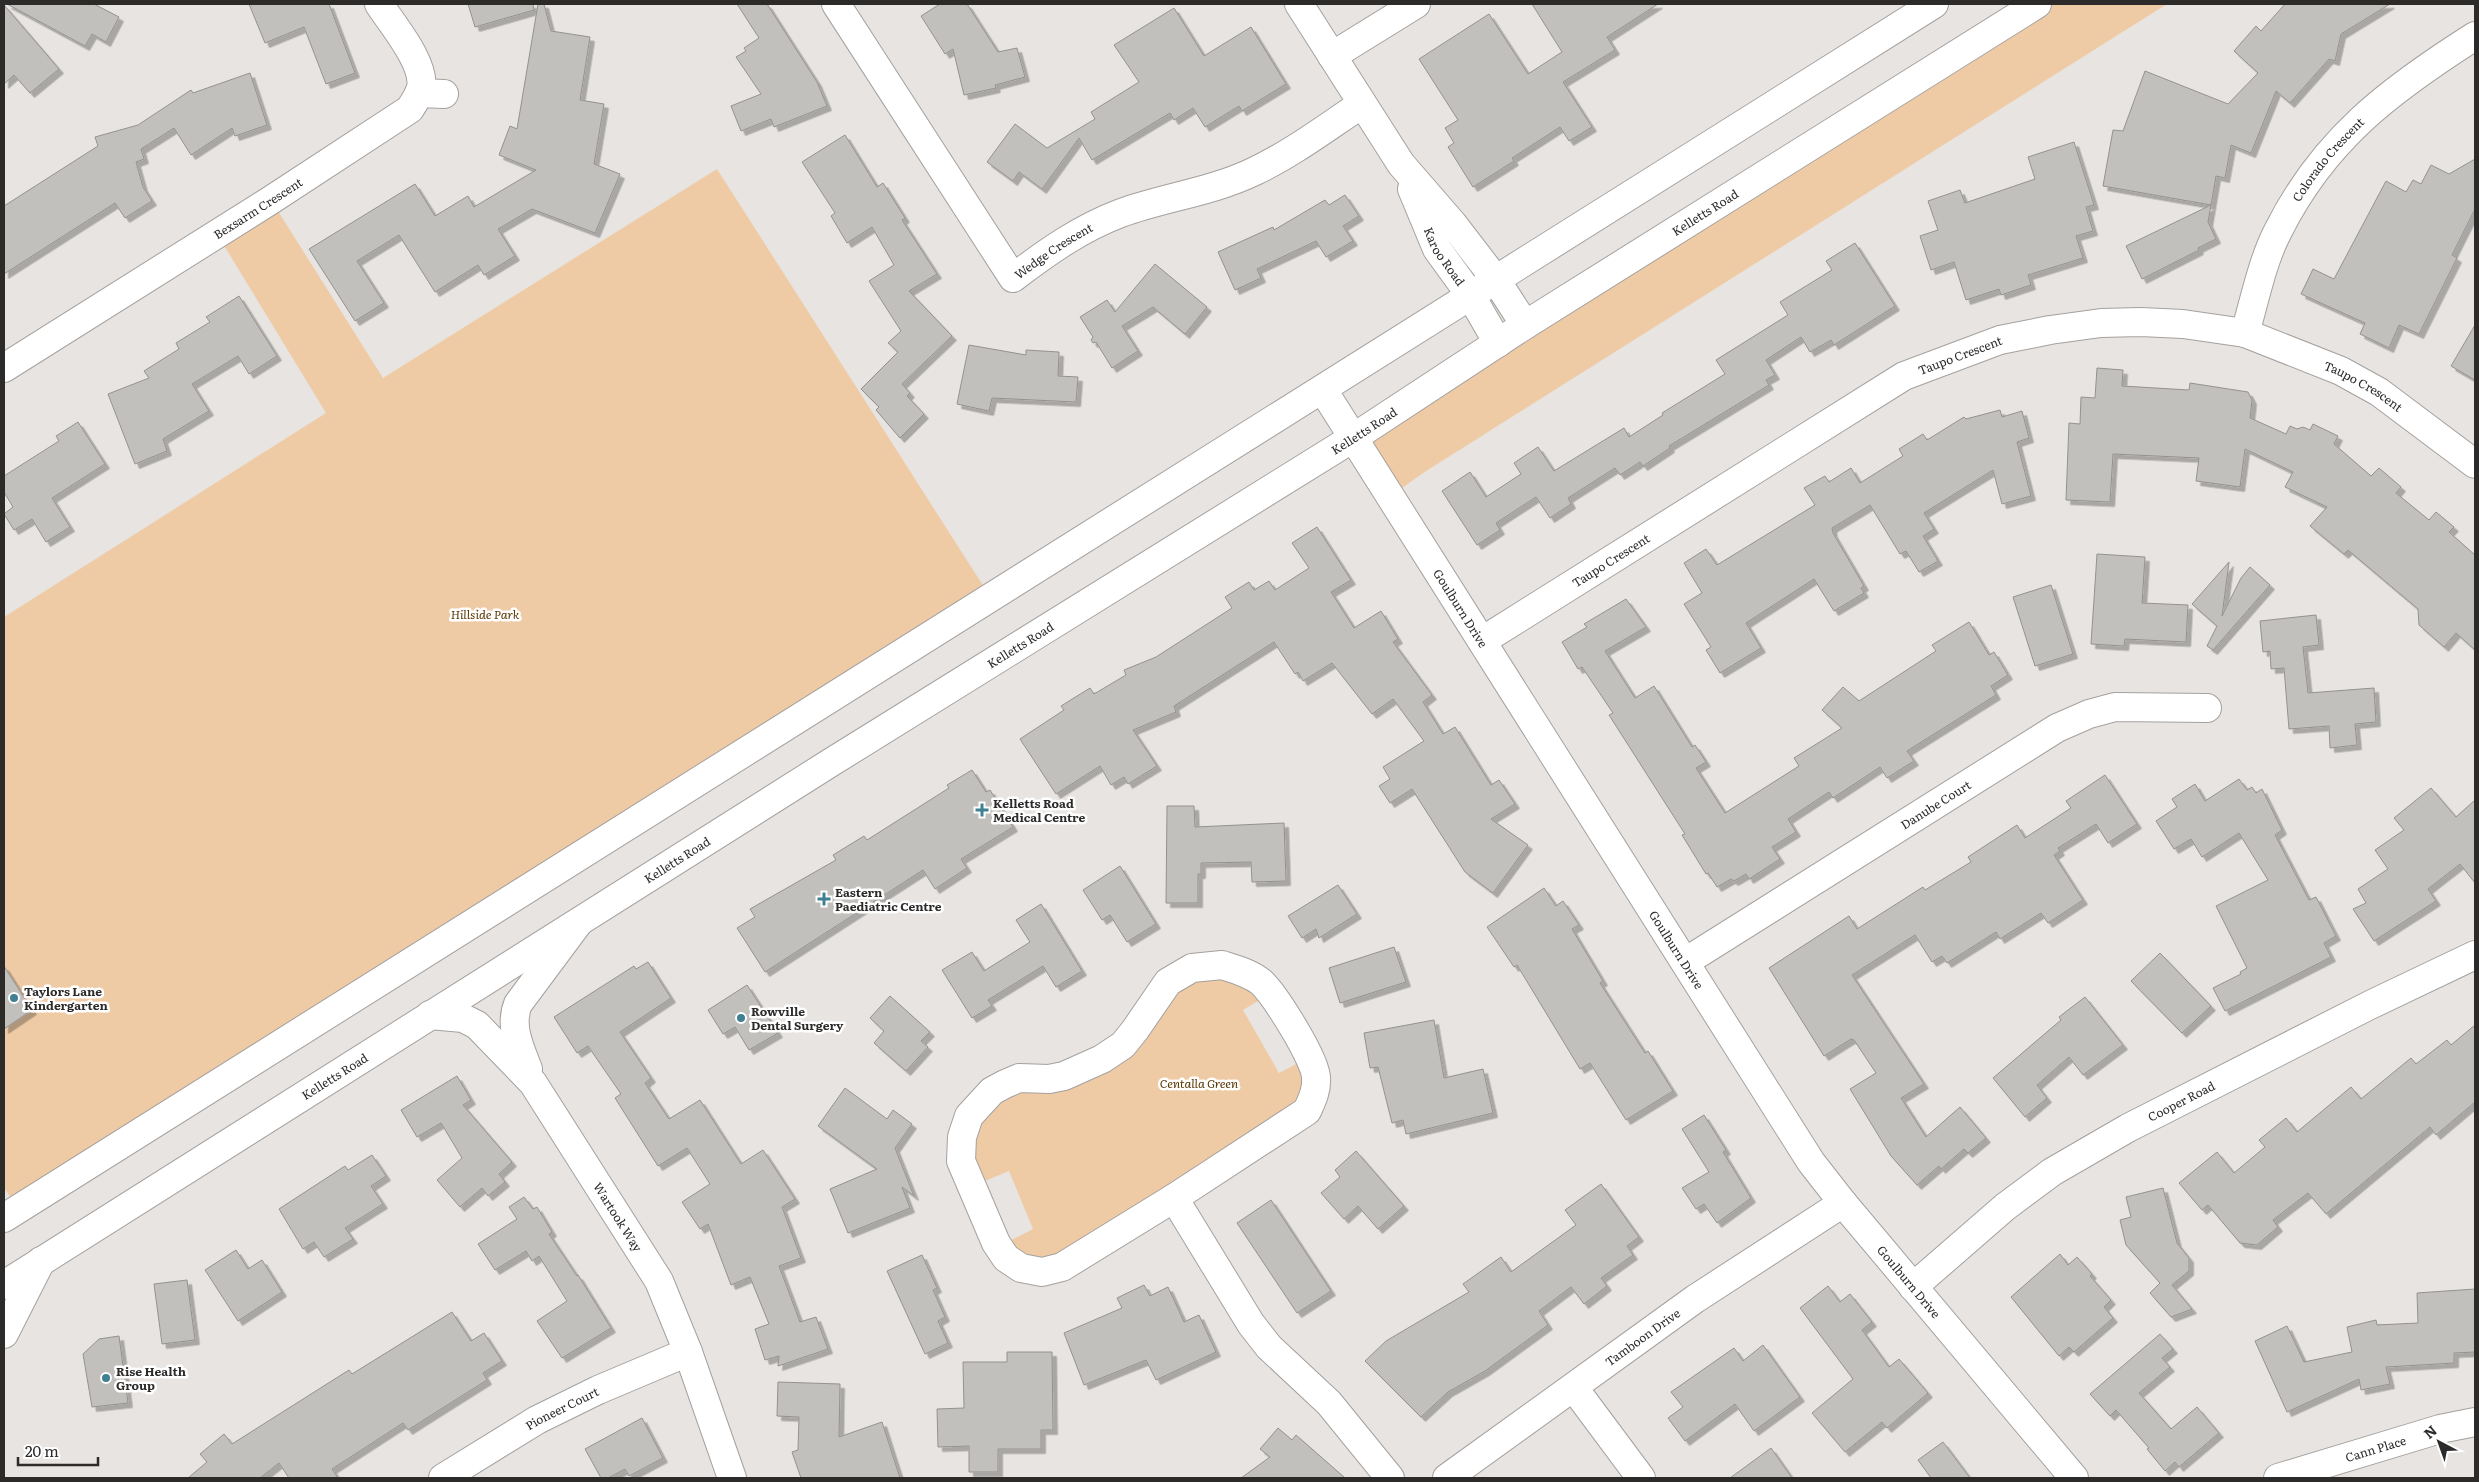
<svg xmlns="http://www.w3.org/2000/svg" width="2479" height="1482" font-family="Literata,serif">
<style>
.green{fill:#efcba5}
.building{fill:#c2c0bd;stroke:#94928f;filter:url(#shadow)}
.lines{fill:none;stroke-linecap:round;stroke-linejoin:round}
.minor-casing{stroke:#a4a19f;stroke-width:30}
.secondary-casing{stroke:#a4a19f;stroke-width:30}
.primary-casing{stroke:#a4a19f;stroke-width:30}
.minor{stroke:#fff;stroke-width:28}
.secondary{stroke:#fff;stroke-width:28}
.primary{stroke:#fff;stroke-width:28}
.poi-dot{fill:#3f8092;stroke:#fff;stroke-width:2}
.labels{text-anchor:middle;dominant-baseline:central;stroke-width:5;stroke-linejoin:round;paint-order:stroke}
.street-label{font-size:12px;fill:#2c2b2a;stroke:#fff}
.park-label{font-size:12px;font-style:italic;fill:#5a3600;stroke:#fff}
.poi-label{font-size:12px;font-weight:bold;fill:#2c2b2a;stroke:#fff;text-anchor:start}
</style>
<defs>
<filter id="shadow"><feDropShadow dx="4.5" dy="4.5" stdDeviation="0" flood-color="#0004"/></filter>
</defs>
<rect width="100%" height="100%" fill="#e7e4e1"/>
<!-- green -->
<path class="green" d="M2038,4H2167L1423,473L1391,496L1353,438Z
M717,169L991,598L19,1209L4,1188V617L326,413L217,234L271,200L383,378Z
M1225,975L1263,998L1243,1010L1279,1073L1302,1061L1305,1096L1058,1258L1040,1264L1006,1243L1033,1229L1009,1171L980,1183L973,1143L982,1120L1000,1099L1016,1091L1051,1089L1185,981Z"/>
<!-- building -->
<path class="building" d="M7,4H94L119,17L106,42L92,34L85,46Z
M249,4H329L355,73L326,84L304,27L265,43Z
M468,4H533L534,10L475,27Z
M538,4H544L551,31L590,37L580,100L604,104L594,164L620,174L595,233L532,209L498,229L515,256L484,275L478,265L435,292L399,235L357,261L384,303L355,321L309,249L415,184L435,216L468,196L474,207L536,170L499,155L510,126L517,129Z
M737,4H767L817,82L827,106L774,127L771,119L741,131L731,106L761,94L736,57L746,51L744,48L759,38Z
M940,4H967L998,52L1017,48L1025,77L995,85L996,88L964,95L953,49L945,54L921,16Z
M1532,4H1658L1607,37L1615,50L1563,82L1592,127L1569,141L1560,127L1512,158L1514,161L1473,187L1448,147L1454,143L1445,128L1458,120L1419,59L1489,14L1528,74L1562,52Z
M2285,4H2390L2341,34L2335,61L2329,59L2290,103L2276,91L2251,153L2231,145L2225,178L2216,176L2211,205L2103,186L2113,130L2123,131L2145,71L2228,104L2258,73L2234,51L2256,26L2261,31Z
M4,5L59,69L30,93L14,75L4,84Z
M1174,8L1204,56L1251,27L1286,84L1242,111L1239,106L1205,127L1193,108L1174,120L1170,113L1092,160L1079,138L1042,189L1019,172L1013,181L987,162L1015,124L1047,148L1095,119L1091,112L1139,82L1114,45Z
M250,73L267,125L235,136L232,128L191,155L174,128L141,149L144,159L136,162L143,187L152,201L125,218L115,203L4,274V206L98,146L95,137L138,125L191,90L193,93Z
M845,135L877,187L883,183L905,218L902,220L937,274L909,291L952,336L902,384L910,393L907,396L924,414L900,438L876,410L879,407L861,389L898,352L888,343L901,331L869,281L894,265L872,227L847,243L831,216L835,213L802,162Z
M2074,142L2094,205L2086,207L2093,231L2076,236L2083,258L2028,275L2031,285L2001,295L1999,289L1966,300L1954,262L1931,270L1920,236L1938,230L1928,201L1960,190L1965,203L2035,179L2028,157Z
M2475,159V209L2452,255L2457,258L2419,334L2399,325L2389,348L2360,334L2365,323L2301,294L2313,269L2334,279L2386,181L2406,192L2413,180L2421,184L2431,165L2449,174Z
M1345,195L1359,216L1343,226L1353,241L1326,257L1316,241L1257,269L1261,278L1235,290L1218,252L1273,227L1274,230L1325,200L1329,205Z
M2211,205L2208,222L2216,239L2198,248L2199,250L2142,279L2126,246Z
M1855,243L1895,306L1834,345L1831,340L1810,352L1801,337L1766,360L1775,375L1766,380L1769,385L1669,446L1670,448L1643,466L1640,462L1620,475L1615,468L1568,498L1571,504L1550,518L1536,497L1496,523L1500,530L1477,545L1442,491L1470,472L1486,497L1521,474L1514,463L1538,447L1554,471L1624,428L1629,437L1663,415L1662,413L1725,374L1716,360L1788,315L1780,302L1832,270L1826,261Z
M1155,264L1207,307L1185,334L1153,307L1122,326L1138,351L1112,368L1096,342L1093,343L1091,340L1093,337L1080,317L1107,300L1115,312Z
M239,296L277,356L249,374L238,356L192,384L209,411L163,439L167,451L135,464L108,394L149,378L144,371L179,349L176,343L210,322L206,317Z
M2475,325V380L2451,366Z
M969,345L1026,355V350L1059,352L1058,376L1078,377L1076,402L992,398L989,411L957,404Z
M2097,368L2123,370L2122,386L2189,390L2190,383L2248,392L2252,400L2250,418L2286,434L2290,426L2297,429L2303,427L2310,430L2313,424L2338,436L2334,444L2371,476L2379,468L2401,487L2396,493L2429,520L2436,512L2454,527L2449,532L2475,555V650L2456,633L2444,647L2419,625L2418,609L2348,550L2344,554L2310,526L2327,507L2285,487L2293,472L2245,449L2240,487L2196,481L2199,458L2113,454L2110,502L2066,500L2069,423L2080,424L2081,397L2095,398Z
M2000,410L2002,417L2022,411L2029,438L2017,442L2031,496L2002,504L1993,470L1924,513L1934,529L1923,536L1938,561L1919,572L1906,551L1900,554L1870,505L1832,528L1833,533L1864,586L1861,588L1864,593L1834,611L1814,579L1746,623L1761,648L1720,673L1706,650L1711,647L1684,604L1702,593L1684,563L1706,549L1717,565L1815,505L1804,488L1825,476L1829,482L1851,468L1860,483L1903,456L1899,449L1923,434L1927,440L1964,417L1966,419Z
M78,422L105,464L52,498L70,527L46,542L32,519L14,530L4,514L13,507L4,492V476L59,441L56,436Z
M1317,527L1351,580L1331,592L1354,628L1381,611L1398,639L1393,642L1432,695L1423,702L1443,734L1455,727L1491,785L1499,780L1515,804L1491,819L1528,845L1493,893L1465,872L1412,789L1390,803L1379,786L1390,779L1383,767L1424,741L1393,699L1372,714L1332,663L1303,681L1298,672L1295,674L1274,642L1174,706L1176,712L1133,730L1157,766L1128,784L1124,777L1111,785L1100,766L1056,794L1020,739L1064,710L1061,706L1090,688L1094,694L1126,675L1124,670L1156,657L1232,608L1225,597L1249,582L1254,590L1269,581L1275,590L1309,568L1292,543Z
M2097,554L2145,557L2142,603L2188,605L2186,642L2125,639L2124,646L2091,644Z
M2229,562L2222,616L2241,578L2250,567L2270,585L2213,650L2207,646L2217,626L2192,604Z
M2051,585L2073,654L2035,666L2013,597Z
M1626,599L1646,627L1605,651L1635,698L1654,686L1692,747L1695,745L1706,762L1696,768L1725,813L1799,766L1794,758L1842,728L1822,710L1843,687L1859,701L1936,651L1932,645L1969,622L1989,655L1994,652L2008,675L1991,686L1996,695L1907,751L1914,761L1887,778L1880,767L1833,798L1829,792L1788,819L1796,832L1772,847L1780,859L1749,879L1746,874L1734,881L1731,879L1717,887L1708,873L1706,874L1682,835L1685,834L1609,715L1613,713L1582,667L1578,669L1562,642L1587,627L1584,624Z
M2316,615L2319,645L2303,647L2308,693L2374,688L2376,722L2355,724L2357,745L2330,748L2329,726L2289,729L2284,668L2271,669L2270,651L2263,652L2260,621Z
M972,770L986,792L990,790L1013,827L961,859L967,868L935,889L923,870L765,972L737,928L755,917L750,909L836,860L833,855L864,836L867,840L949,788L947,785Z
M2105,775L2137,824L2108,843L2096,824L2058,848L2060,851L2054,855L2083,900L2048,923L2041,913L2000,939L1996,932L1947,963L1942,956L1932,962L1915,935L1852,975L1924,1084L1901,1098L1926,1137L1960,1107L1986,1138L1968,1153L1964,1149L1941,1169L1939,1166L1917,1185L1891,1156L1850,1089L1876,1073L1854,1040L1851,1039L1824,1056L1769,968L1849,916L1857,929L1923,887L1925,890L1971,862L1968,857L2017,825L2025,838L2071,808L2066,801Z
M2239,779L2247,790L2252,787L2256,793L2262,789L2282,830L2275,835L2309,900L2316,897L2336,936L2324,943L2331,957L2225,1011L2213,988L2241,974L2240,972L2247,968L2216,906L2268,880L2239,833L2202,857L2191,839L2174,849L2156,821L2177,807L2172,799L2195,784L2205,801Z
M2431,788L2456,817L2475,800V883L2460,864L2428,889L2436,901L2374,941L2353,909L2366,903L2358,889L2388,869L2375,850L2404,830L2394,818Z
M1167,806H1194L1195,827L1284,823L1286,881L1252,882L1251,862L1201,863V874H1198V903H1166Z
M1120,866L1156,924L1127,942L1110,915L1102,920L1083,890Z
M1338,885L1357,914L1319,938L1316,929L1302,938L1288,916Z
M1544,888L1556,906L1563,901L1579,925L1572,929L1603,981L1600,983L1645,1053L1648,1051L1673,1091L1626,1120L1590,1063L1580,1069L1517,965L1514,967L1487,927Z
M1041,904L1082,971L1056,987L1043,966L988,1000L992,1006L972,1018L942,970L972,952L984,971L1030,942L1016,920Z
M1394,947L1406,982L1340,1003L1329,968Z
M2160,953L2211,1006L2182,1033L2131,981Z
M648,962L671,998L620,1032L651,1078L645,1083L669,1119L700,1100L741,1164L763,1150L795,1199L782,1207L801,1258L779,1266L800,1322L816,1317L828,1349L778,1366L779,1356L765,1360L755,1329L769,1324L750,1277L731,1285L708,1224L700,1229L682,1202L710,1184L687,1148L658,1166L615,1098L621,1094L588,1046L577,1053L554,1017L634,966L636,969Z
M4,966L32,1010L4,1029Z
M747,985L778,1033L749,1050L735,1027L723,1034L708,1010Z
M890,996L930,1032L921,1041L928,1047L906,1071L874,1043L884,1031L870,1018Z
M2085,997L2123,1045L2083,1075L2069,1057L2037,1085L2047,1098L2025,1117L1993,1078L2061,1020L2059,1017Z
M1434,1020L1444,1078L1483,1069L1493,1113L1406,1134L1403,1120L1392,1123L1378,1067L1370,1068L1364,1033Z
M2475,1025V1102L2436,1135L2430,1127L2326,1214L2308,1193L2273,1220L2278,1227L2257,1245L2240,1243L2208,1205L2202,1210L2179,1183L2217,1152L2234,1173L2265,1147L2259,1140L2286,1118L2297,1132L2351,1087L2361,1099L2411,1058L2416,1064L2447,1040L2451,1045Z
M457,1076L471,1100L463,1105L512,1162L499,1174L505,1182L488,1196L482,1188L460,1207L437,1180L462,1158L441,1123L417,1137L401,1110Z
M845,1088L887,1119L893,1110L912,1124L895,1148L914,1196L902,1187L910,1208L848,1233L830,1189L877,1169L818,1126Z
M1704,1115L1726,1150L1723,1152L1751,1198L1717,1223L1704,1204L1696,1209L1682,1188L1709,1172L1682,1129Z
M1356,1151L1404,1206L1378,1229L1358,1206L1344,1219L1321,1193L1340,1177L1335,1170Z
M372,1155L386,1176L371,1186L383,1204L345,1228L353,1239L324,1257L314,1242L303,1249L279,1209L345,1166L348,1170Z
M1601,1184L1639,1237L1627,1246L1633,1255L1601,1278L1607,1286L1584,1304L1571,1287L1539,1311L1548,1325L1485,1371L1448,1392L1421,1417L1365,1361L1386,1341L1469,1292L1463,1284L1501,1257L1511,1272L1576,1225L1565,1210Z
M2163,1188L2177,1243L2189,1258V1271L2172,1285L2192,1309L2171,1317L2150,1293L2160,1283L2126,1245L2120,1220L2131,1217L2126,1197Z
M524,1197L533,1209L537,1207L552,1232L549,1234L577,1276L578,1275L611,1328L562,1358L537,1321L567,1301L539,1256L532,1261L526,1251L495,1270L478,1244L517,1219L509,1207Z
M1271,1200L1331,1291L1297,1313L1237,1223Z
M236,1250L248,1269L262,1260L282,1292L238,1321L205,1270Z
M2060,1254L2068,1265L2077,1257L2092,1274L2090,1276L2111,1300L2104,1307L2113,1318L2074,1352L2069,1347L2059,1356L2011,1297Z
M922,1255L937,1288L933,1290L945,1317L938,1321L948,1343L925,1354L887,1271Z
M187,1280L195,1340L162,1344L154,1284Z
M1144,1285L1150,1296L1168,1287L1184,1322L1199,1315L1216,1352L1156,1380L1146,1360L1084,1385L1064,1333L1122,1308L1117,1298Z
M1828,1286L1840,1302L1850,1294L1872,1322L1862,1330L1889,1367L1899,1359L1928,1393L1887,1428L1882,1422L1845,1452L1812,1413L1853,1379L1800,1308Z
M2475,1289V1352L2454,1353V1363L2386,1367L2390,1384L2361,1390L2359,1379L2287,1412L2255,1341L2287,1326L2304,1362L2352,1352L2347,1327L2376,1320L2377,1325L2418,1323L2417,1293Z
M452,1312L471,1341L484,1333L502,1361L483,1373L487,1380L433,1414L408,1430L403,1423L332,1469L338,1478H289L279,1463L260,1478H188L207,1462L200,1454L224,1434L232,1444L349,1370L352,1374Z
M2160,1334L2173,1349L2162,1358L2170,1367L2139,1393L2171,1429L2197,1407L2219,1433L2179,1467L2175,1462L2165,1471L2147,1449L2149,1448L2116,1410L2110,1416L2090,1394Z
M119,1336L128,1403L92,1407L83,1354L99,1339Z
M1763,1345L1800,1397L1754,1431L1735,1404L1685,1441L1668,1418L1683,1407L1671,1392L1734,1348L1743,1361Z
M1007,1352H1052L1053,1430H1041V1449H998V1472H969V1446L938,1447L937,1409L964,1408L963,1362H1007Z
M778,1382L840,1384L839,1437L882,1422L900,1478H801L792,1452L798,1450L799,1417L777,1416Z
M642,1418L663,1458L629,1476L625,1469L608,1478H601L585,1449Z
M1278,1428L1292,1440L1296,1435L1345,1478H1241L1270,1457L1260,1449Z
M1943,1442L1970,1478H1931L1918,1460Z
M1771,1448L1792,1478H1730Z"/>
<g class="lines">
<!-- minor casing -->
<g class="minor-casing">
<g id="minor">
<path id="s1" d="M836,4L1013,278C1047,252 1081,228 1121,213C1165,197 1212,192 1255,171C1293,153 1327,127 1362,104"/>
<path d="M1299,4L1401,164L1453,224L1496,280L1525,325"/>
<path d="M1332,56L1416,4"/>
<path d="M419,93L444,94"/>
<path id="s2" d="M1412,189L1437,249L1471,296L1498,343"/>
<path id="s3" d="M2245,333C2255,299 2262,262 2278,231C2324,139 2390,90 2475,36"/>
<path id="s4" d="M4,368L271,200L410,109C414,102 419,96 421,88C426,64 392,24 379,4"/>
<path id="s5" d="M1323,390L1811,1162L1843,1203L2074,1478"/>
<path id="s6" d="M1482,641L1904,376L2000,340L2050,330L2101,323L2141,322L2183,324L2245,333L2341,371L2379,392L2475,464"/>
<path id="s7" d="M1685,962L2057,728L2089,714L2115,707L2207,708"/>
<path d="M1222,965C1235,969 1250,973 1261,982C1275,995 1316,1060 1316,1078C1317,1090 1312,1100 1307,1111L1174,1198L1062,1267L1042,1272L1021,1268L1006,1258L996,1243L961,1161L962,1137L969,1116L992,1091L1005,1084L1019,1078L1049,1079L1064,1076L1102,1059L1123,1045L1135,1030L1168,982L1192,968Z"/>
<path id="s8" d="M430,1015L463,1018L477,1025L533,1083L659,1281L688,1352L732,1478"/>
<path d="M528,1069C520,1048 509,1026 518,1004L579,922"/>
<path d="M1174,1198L1251,1324L1269,1347L1329,1403L1390,1478"/>
<path id="s9" d="M1913,1287L2005,1207L2052,1172L2128,1128L2370,1005L2475,955"/>
<path d="M1574,1388L1641,1478"/>
<path id="s10" d="M443,1478L537,1420L598,1390L688,1352"/>
<path id="s11" d="M1447,1478L1695,1299L1843,1203"/>
<path id="s12" d="M2278,1478L2440,1429L2475,1422"/>
</g>
</g>
<!-- secondary casing -->
<g class="secondary-casing">
<path id="secondary" d="M4,1334L41,1261"/>
</g>
<!-- primary casing -->
<g class="primary-casing">
<g id="primary">
<path d="M4,1218L1934,4"/>
<path id="s13" d="M4,1285L830,763L1353,438L1525,325L2037,4"/>
</g>
</g>
<!-- minor -->
<use href="#minor" class="minor"/>
<!-- secondary -->
<use href="#secondary" class="secondary"/>
<!-- primary -->
<use href="#primary" class="primary"/>
</g>
<!-- markers -->
<g class="poi-dot">
<path d="M979.5 802.5h5v5h5v5h-5v5h-5v-5h-5v-5h5z"/>
<path d="M821.5 891.5h5v5h5v5h-5v5h-5v-5h-5v-5h5z"/>
<circle cx="14" cy="998" r="5"/>
<circle cx="741" cy="1018" r="5"/>
<circle cx="106" cy="1378" r="5"/>
</g>
<g class="labels">
<!-- street labels -->
<g class="street-label">
<text stroke="none"><textPath href="#s3" startOffset="195">Colorado Crescent</textPath></text>
<text stroke="none"><textPath href="#s4" startOffset="300">Bexsarm Crescent</textPath></text>
<text stroke="none"><textPath href="#s13" startOffset="2011">Kelletts Road</textPath></text>
<text stroke="none"><textPath href="#s1" startOffset="375">Wedge Crescent</textPath></text>
<text stroke="none"><textPath href="#s2" startOffset="75">Karoo Road</textPath></text>
<text stroke="none"><textPath href="#s6" startOffset="558">Taupo Crescent</textPath></text>
<text stroke="none"><textPath href="#s6" startOffset="978">Taupo Crescent</textPath></text>
<text stroke="none"><textPath href="#s13" startOffset="1606">Kelletts Road</textPath></text>
<text stroke="none"><textPath href="#s6" startOffset="152">Taupo Crescent</textPath></text>
<text stroke="none"><textPath href="#s5" startOffset="258">Goulburn Drive</textPath></text>
<text stroke="none"><textPath href="#s13" startOffset="1201">Kelletts Road</textPath></text>
<text stroke="none"><textPath href="#s7" startOffset="296">Danube Court</textPath></text>
<text stroke="none"><textPath href="#s13" startOffset="796">Kelletts Road</textPath></text>
<text stroke="none"><textPath href="#s5" startOffset="662">Goulburn Drive</textPath></text>
<text stroke="none"><textPath href="#s13" startOffset="391">Kelletts Road</textPath></text>
<text stroke="none"><textPath href="#s9" startOffset="328">Cooper Road</textPath></text>
<text stroke="none"><textPath href="#s8" startOffset="288">Wartook Way</textPath></text>
<text stroke="none"><textPath href="#s5" startOffset="1068">Goulburn Drive</textPath></text>
<text stroke="none"><textPath href="#s11" startOffset="241">Tamboon Drive</textPath></text>
<text stroke="none"><textPath href="#s10" startOffset="138">Pioneer Court</textPath></text>
<text stroke="none"><textPath href="#s12" startOffset="102">Cann Place</textPath></text>
</g>
<!-- park labels -->
<g class="park-label">
<text x="485" y="614">Hillside Park</text>
<text x="1199" y="1083">Centalla Green</text>
</g>
<!-- poi labels -->
<g class="poi-label">
<text x="993" y="803">Kelletts Road<tspan x="993" dy="14">Medical Centre</tspan></text>
<text x="835" y="892">Eastern<tspan x="835" dy="14">Paediatric Centre</tspan></text>
<text x="24" y="991">Taylors Lane<tspan x="24" dy="14">Kindergarten</tspan></text>
<text x="751" y="1011">Rowville<tspan x="751" dy="14">Dental Surgery</tspan></text>
<text x="116" y="1371">Rise Health<tspan x="116" dy="14">Group</tspan></text>
</g>
</g>
<!-- border -->
<rect width="2479" height="1482" fill="none" stroke="#2c2b2a" stroke-width="10"/>
<!-- north arrow -->
<g transform="translate(2439 1442) rotate(319)" stroke="#ffffff" stroke-width="4" paint-order="stroke">
<path d="M0-4L9 19L0 12L-9 19Z" fill="#2c2b2a"/>
<text y="-8" font-size="14" font-weight="bold" text-anchor="middle" fill="#2c2b2a">N</text>
</g>
<!-- scale -->
<path d="M18 1457v8h80v-8" fill="none" stroke="#2c2b2a" stroke-width="2.5"/>
<text x="25" y="1457" font-size="15" fill="#2c2b2a" stroke="#ffffff" stroke-width="4" paint-order="stroke">20 m</text>
</svg>
